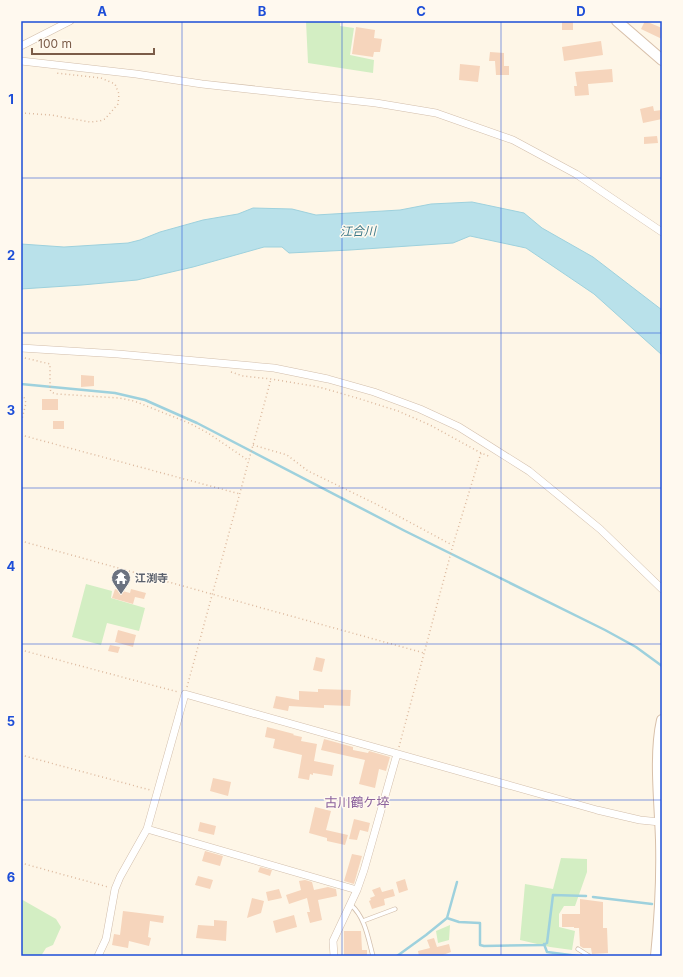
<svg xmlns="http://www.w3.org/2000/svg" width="683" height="977" font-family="Inter,'Noto Sans JP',sans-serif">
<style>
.green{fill:#d3eec3}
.water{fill:#b9e1ea;stroke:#9ed1dd}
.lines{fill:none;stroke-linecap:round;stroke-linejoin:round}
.stream{stroke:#9ed1dd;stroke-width:2.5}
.building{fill:#f6d5bc}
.lane-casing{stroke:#d2beab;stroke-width:5}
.street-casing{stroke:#d2beab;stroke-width:8}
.secondary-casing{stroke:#d8c0aa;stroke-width:12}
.path{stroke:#dcb99e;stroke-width:1.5;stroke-dasharray:1 3;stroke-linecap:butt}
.lane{stroke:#fff;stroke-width:3.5}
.street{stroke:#fff;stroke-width:7}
.secondary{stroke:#fff;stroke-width:10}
.grid{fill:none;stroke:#1d4ed8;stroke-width:1;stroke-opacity:0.55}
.labels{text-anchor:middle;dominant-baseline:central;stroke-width:3;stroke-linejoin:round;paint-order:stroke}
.worship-label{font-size:11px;font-weight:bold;fill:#5b616d;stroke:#fff9ef;text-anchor:start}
.water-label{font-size:12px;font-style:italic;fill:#3c7989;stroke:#fff9ef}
.quarter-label{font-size:13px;fill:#8d649e;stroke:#fff9ef}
.neatline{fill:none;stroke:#1d4ed8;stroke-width:1.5}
.grid-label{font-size:13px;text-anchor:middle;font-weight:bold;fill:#1d4ed8}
</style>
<rect width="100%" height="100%" fill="#fef6e7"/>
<!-- green -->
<path class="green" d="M306,21H340V26L354,28L350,55L374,60L373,73L308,63Z
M86,584L112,591L111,598L145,608L139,631L107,623L101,645L72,637Z
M561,858L587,859V872L575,906H564L559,914V927L575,931L572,950L550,947L520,940L525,884L553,889Z
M21,899L56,919L61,927L53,945L46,948L41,956H21Z
M450,925L449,940L438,943L436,931Z"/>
<!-- water -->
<path class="water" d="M472,202L524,213L542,228L593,257L662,310V355L594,294L526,248L470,236L453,243L350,250L289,253L282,247H264L193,267L137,280L82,285L21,289V244L64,247L128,243L140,240L160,232L203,220L238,214L253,208L292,209L316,215L400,210L431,204Z"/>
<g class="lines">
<!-- stream -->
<path class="stream" d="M21,384L115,393L145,400L197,423L405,531L605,630L636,647L662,666
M593,897L652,904
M447,918L459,922L480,923V945L484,946L543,945L547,943L553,895L586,896
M544,944L547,952L578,956
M397,956L426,935L447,918L457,882"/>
</g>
<!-- building -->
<path class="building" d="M562,21H573V30H562Z
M645,21L662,28V39L641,29Z
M356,27L375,30L374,38L382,39L380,52H374L373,57L352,54Z
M601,41L603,55L564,61L562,47Z
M490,52L504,53V66H509V75H496L495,61H489Z
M460,64L480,66L478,82L459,80Z
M612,69L613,82L588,84L589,95L575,96L574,86H577L575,72Z
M653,106L654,111L662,110V119L643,123L640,109Z
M657,136L658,143L644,144V137Z
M81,375L94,376V386L81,387Z
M42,399H58V410H42Z
M53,421H64V429H53Z
M115,589L130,593L131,589L146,593L144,599L135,597L133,604L112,598Z
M118,630L136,635L133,647L115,642Z
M110,645L120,647L118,653L108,651Z
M316,657L325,659L322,672L313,670Z
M318,689L351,690L350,706L324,705V708L289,706L288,711L273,708L276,696L299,700V691L318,692Z
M267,727L294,734L293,735L302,737L301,741L317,744L314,761L334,765L332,776L313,773V775L310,774L309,780L298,778L302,755L273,748L275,739L265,737Z
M324,739L353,747V750L368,753L369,751L390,757L386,771L379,769L375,788L359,784L365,760L321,750Z
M213,778L231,782L228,796L210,791Z
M315,807L331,811L326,830L348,835L345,845L327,841V838L309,833Z
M354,819L370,823L368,832L360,830L357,840L349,839Z
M200,822L216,826L214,835L198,831Z
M205,851L223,856L220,866L202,861Z
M352,854L362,856L354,884L344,881Z
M260,867L272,870L270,876L258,872Z
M198,876L213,880L210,889L195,885Z
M405,879L408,890L399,893L396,882Z
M305,880L312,882L314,890L328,887L336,889L337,896L318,900L322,920L310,923L307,912H310L307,898L289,904L286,895L301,890L299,881Z
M380,887L382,892L393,889L395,896L384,899L385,905L372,909L369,901L371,900L370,898L375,896L372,890Z
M279,889L282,898L268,901L266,892Z
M252,898L264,901L261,913L247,918Z
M580,899L603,902V928H607L608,953L592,954L591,948H583L580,946L579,928H574V927H562V914H580Z
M123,911L164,916L163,923L150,921L148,937L151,938L149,946L129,941L128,948L112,945L114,934L120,935Z
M294,915L297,927L276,933L273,921Z
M214,920L227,921L226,941L196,938L198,925L214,926Z
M344,931H361L362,950H367V956H344Z
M434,938L437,947L449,944L451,952L440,956H419L418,951L430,948L427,940Z"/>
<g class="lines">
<!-- lane casing -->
<g class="lane-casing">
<path id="lane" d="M351,905C365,917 368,938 373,956
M363,921L395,909
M578,949L589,956"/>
</g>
<!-- street casing -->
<g class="street-casing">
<path id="street" d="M21,46L70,21
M21,61L136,74L202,84L376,103L436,113L513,140L576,174L662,232
M21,348L118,354L274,368L328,379L374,392L420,409L459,427L483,442L529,471L600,529L662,589
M147,829L357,890
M98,956L106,939L115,889L120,877L147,829L185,694L597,810L640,820L660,822
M334,956L333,941L357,890L364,870L397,754"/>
</g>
<!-- secondary casing -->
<g class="secondary-casing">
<path id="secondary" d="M617,21L662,60
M656,956C660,917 662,879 661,840C660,804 654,755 662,720"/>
</g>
<!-- path -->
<path class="path" d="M21,113L51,115L90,122L100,121L105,119L118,104L119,94L115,84L101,78L56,73
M21,357L50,364V389L51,392L56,394L119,398L134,401L189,423L208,433L249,461
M231,372L243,376L271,379L319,387L357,398L398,411L430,425L481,453
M21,395L24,397L26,403L21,423
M21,435L240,494
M253,445L287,455L308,471L376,504L452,545
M21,541L424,653
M21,650L178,692
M187,687L271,379
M399,747L453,545L481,453L491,457
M21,755L150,790
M21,863L108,887"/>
<!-- lane -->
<use href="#lane" class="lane"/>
<!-- street -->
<use href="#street" class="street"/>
<!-- secondary -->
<use href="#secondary" class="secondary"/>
</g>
<!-- grid -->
<path class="grid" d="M182,21V956M342,21V956M501,21V956M21,178H662M21,333H662M21,488H662M21,644H662M21,800H662"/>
<!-- icons -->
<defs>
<g id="temple-pin" transform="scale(1)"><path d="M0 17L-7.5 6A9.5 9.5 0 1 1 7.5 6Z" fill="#6b7280" stroke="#fff9ef"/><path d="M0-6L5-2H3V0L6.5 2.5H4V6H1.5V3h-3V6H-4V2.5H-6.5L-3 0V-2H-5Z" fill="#fff"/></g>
</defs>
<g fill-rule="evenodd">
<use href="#temple-pin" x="121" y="578"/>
</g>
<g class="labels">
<!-- worship labels -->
<g class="worship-label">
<text x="135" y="578">江渕寺</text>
</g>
<!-- water labels -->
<g class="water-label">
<text transform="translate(358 231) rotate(-1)">江合川</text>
</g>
<!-- quarter labels -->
<g class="quarter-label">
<text x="357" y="802">古川鶴ケ埣</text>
</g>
</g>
<!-- border -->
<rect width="683" height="977" fill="none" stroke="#fff9ef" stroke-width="44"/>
<!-- scale -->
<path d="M32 48v6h122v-6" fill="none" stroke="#7b5c48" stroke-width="2"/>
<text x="38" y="48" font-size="12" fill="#7b5c48" stroke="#fff9ef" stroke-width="3" paint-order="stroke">100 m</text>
<rect x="22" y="22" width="639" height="933" class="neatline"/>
<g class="grid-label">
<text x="102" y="16">A</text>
<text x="262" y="16">B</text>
<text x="421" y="16">C</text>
<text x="581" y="16">D</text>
<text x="11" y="104">1</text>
<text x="11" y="260">2</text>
<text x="11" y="415">3</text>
<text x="11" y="571">4</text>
<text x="11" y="726">5</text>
<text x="11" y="882">6</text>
</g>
</svg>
